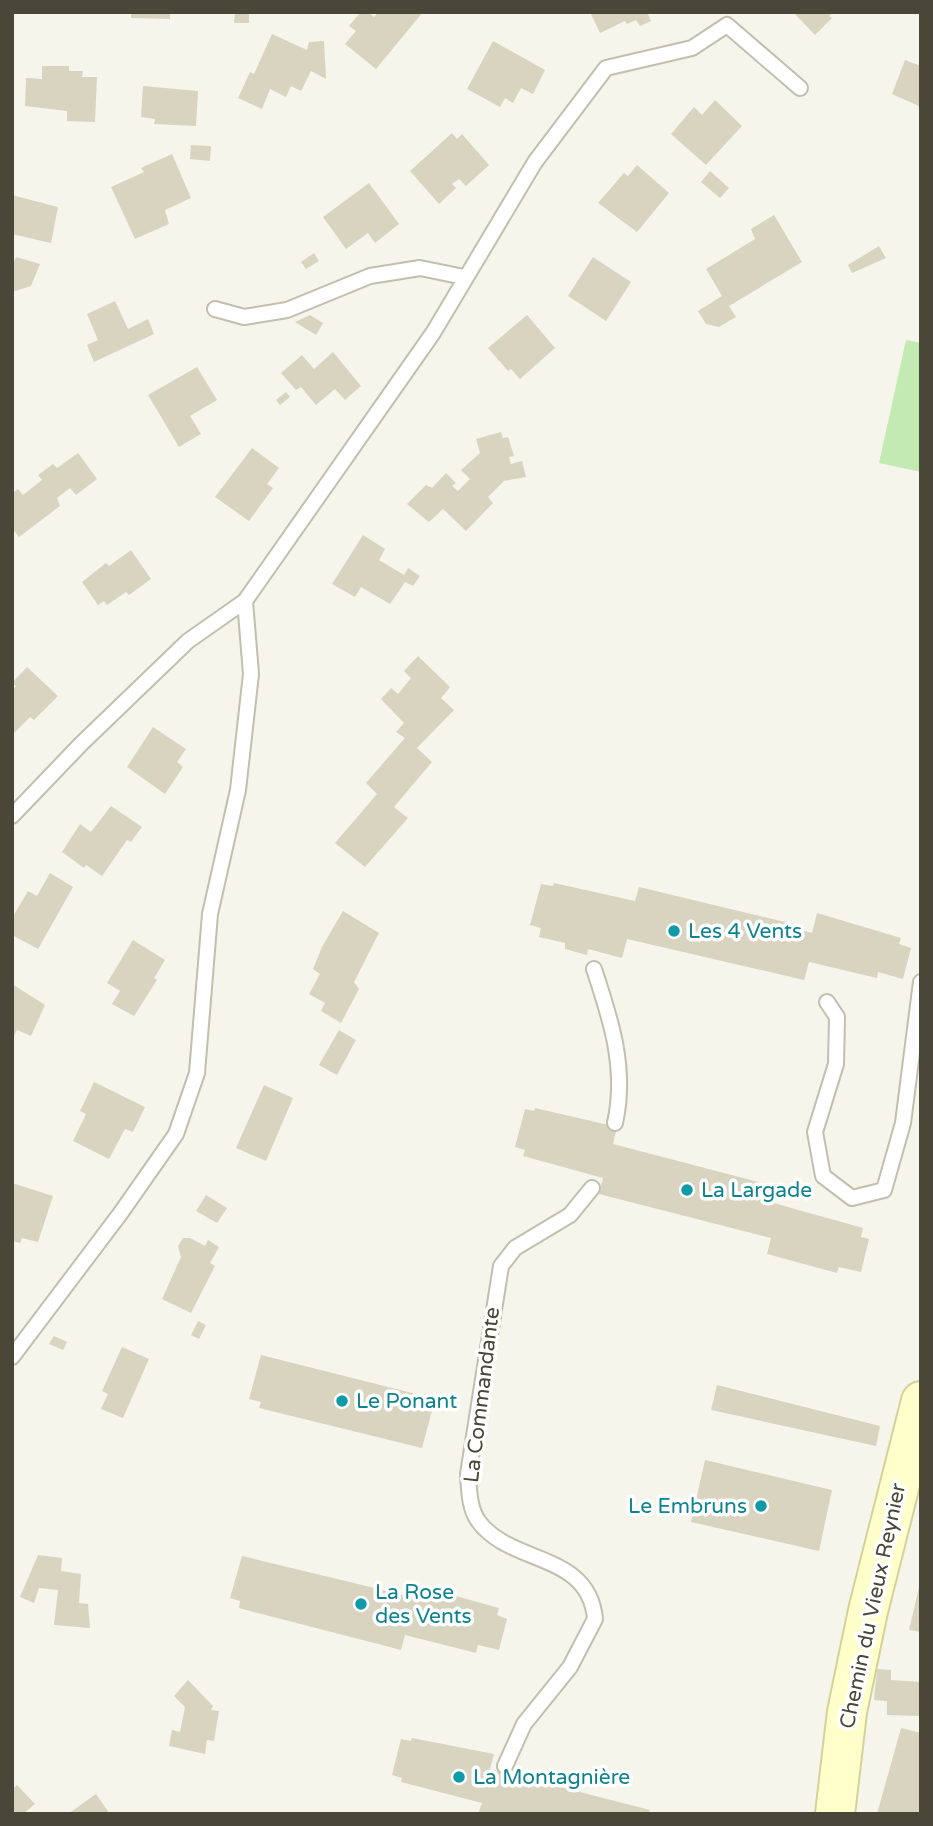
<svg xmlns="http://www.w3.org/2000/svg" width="933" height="1826" font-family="'Varela Round',sans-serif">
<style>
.green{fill:#c4eab4}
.building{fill:#d8d4c0}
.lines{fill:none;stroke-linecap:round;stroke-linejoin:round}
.lane-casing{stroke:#c1bfad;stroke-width:18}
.secondary-casing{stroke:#d3d298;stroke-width:42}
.lane{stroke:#fff;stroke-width:14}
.secondary{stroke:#ffffcb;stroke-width:38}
.culture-dot{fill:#0f9aa8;stroke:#fff;stroke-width:2.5}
.labels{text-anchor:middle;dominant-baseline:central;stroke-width:7;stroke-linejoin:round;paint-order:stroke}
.culture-label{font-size:21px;fill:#0d838f;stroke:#fff;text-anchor:start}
.street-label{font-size:21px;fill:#4a4738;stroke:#fff}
</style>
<rect width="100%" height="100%" fill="#f6f5eb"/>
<!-- green -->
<path class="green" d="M906,340L921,343V472L879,463Z"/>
<!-- building -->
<path class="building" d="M131,12H170V19L131,18Z
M235,12H249V23H234Z
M361,12H368L374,17L378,12H423L376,69L345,44L356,31L349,26Z
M590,12H647L651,21L640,26L636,20L627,24L625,21L600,33Z
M793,12H833L829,16L832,18L815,35Z
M272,34L307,50L309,42L324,41L326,79L311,71L301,91L291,86L286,97L270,89L262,109L238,98L250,72L254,74Z
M493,41L545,70L533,94L521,88L513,103L505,98L500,107L467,89Z
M905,60L921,66V107L892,94Z
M42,66H69V71H83L82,77H97L95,122L67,121V111L25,106L26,78L42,79Z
M143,86L198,91L196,126L154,124L155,119L141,117Z
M715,100L742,126L706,165L671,134L694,107L702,115Z
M452,133L457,139L462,134L489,165L466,186L459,179L452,184L456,188L439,204L410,171Z
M191,145L211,146L210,161L190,159Z
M172,154L191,198L165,210L169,224L135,239L111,187L144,172L141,168Z
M637,165L669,193L637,232L598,203L624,173L628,176Z
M710,171L729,188L720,198L701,182Z
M369,183L399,224L375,243L368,233L346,249L323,217Z
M12,195L58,207L51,243L12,234Z
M774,215L802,262L729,306L736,317L719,327L706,324L698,311L722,296L706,269L755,239L751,229Z
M879,246L886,258L852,273L848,265Z
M314,253L319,261L306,269L301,262Z
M16,257L40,264L31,286L15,291L12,290V267Z
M593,257L631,282L606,321L568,296Z
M115,301L128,329L148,319L154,334L94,362L87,345L98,340L87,314Z
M310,315L323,323L316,335L295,322Z
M527,315L555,348L520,379L511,369L508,371L488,348Z
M333,352L361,386L345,400L335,389L316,405L301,387L296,390L281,373L302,355L314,369Z
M197,367L217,400L190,416L201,434L179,447L148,395Z
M286,392L290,397L280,405L276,400Z
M501,432L503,438L508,437L514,456L509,457L511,464L522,461L526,477L504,481L488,497L493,503L466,531L443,509L429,522L407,504L426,485L432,488L446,473L456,483L452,486L458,491L470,479L461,470L480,453L476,439Z
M252,448L279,468L267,484L273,488L249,521L215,497Z
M78,453L97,479L76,495L70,488L57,498L60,506L19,537L12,528V493L18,489L23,495L42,480L38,475L53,464L57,468Z
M363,535L385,549L379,560L404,575L408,568L420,576L413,586L405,582L390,604L361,587L355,597L332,584Z
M131,550L151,579L129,595L126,592L107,605L104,601L98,605L82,582L106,563L109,566Z
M418,656L450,687L441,698L454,710L417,748L432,762L394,807L408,818L365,867L335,843L377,794L366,783L405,738L396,732L404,723L381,699L391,688L398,694L411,678L404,671Z
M27,667L58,696L34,720L30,717L12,735V691L16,686L12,683Z
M153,727L186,749L177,762L183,767L165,794L127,767Z
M111,806L142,827L131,842L127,840L102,876L86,865L84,868L62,852L80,824L91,832Z
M50,873L73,887L38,949L12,935V918L28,891L37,896Z
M554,883L635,901L639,887L802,926L801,930L812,933L817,913L901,938L899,944L911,948L903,979L878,972L877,978L809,962L804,980L627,939L622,958L588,949L587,955L565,949V943L539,937L541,928L530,925L541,884L553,886Z
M343,911L379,933L354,982L359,989L341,1023L321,1011L325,1003L309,994L320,974L313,969L322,947Z
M133,940L165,960L154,978L157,980L134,1016L112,1004L120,991L107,983Z
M12,984L45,1005L31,1036L17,1030L12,1040Z
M339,1030L356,1040L337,1075L319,1065Z
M94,1082L145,1107L133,1132L125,1129L109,1159L73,1141L86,1114L80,1111Z
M264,1085L293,1098L266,1161L236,1148Z
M535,1108L617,1127L613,1144L774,1186L770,1202L863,1228L861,1237L869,1239L861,1272L839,1267L837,1273L767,1254L771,1238L599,1194L603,1178L523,1156L525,1150L515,1147L525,1109L534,1111Z
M12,1183L53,1196L38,1242L22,1238L20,1243L12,1241Z
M206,1195L227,1208L217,1223L196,1211Z
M183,1238H190L205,1246L208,1240L219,1247L210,1263L215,1266L191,1313L162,1299L181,1257L178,1246Z
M198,1321L206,1325L199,1339L191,1335Z
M54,1336L67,1342L63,1350L49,1344Z
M122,1347L149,1359L123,1418L101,1409L108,1394L102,1391Z
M261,1355L424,1396L423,1400L434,1403L422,1448L259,1408L261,1402L249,1399Z
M717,1385L880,1426L876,1446L711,1410Z
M705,1460L832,1490L819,1551L691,1522Z
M38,1555L62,1558L61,1571L81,1574L79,1603L88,1604L90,1628L54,1625L58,1590L39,1588L34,1603L20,1597Z
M242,1556L408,1596H418L420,1586L499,1608L497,1615L507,1619L499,1650L478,1645L476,1653L405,1635L401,1650L239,1608L240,1601L230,1598Z
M920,1583L921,1584V1632L909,1630Z
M877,1669L891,1670V1680L921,1682V1716L887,1715V1701L874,1700Z
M188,1680L213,1706L211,1710L219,1711L214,1741L207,1740L205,1754L169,1746L172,1730L180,1732L185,1707L174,1696Z
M901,1728L921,1733V1814H877Z
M412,1738L494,1754L490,1769L650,1810L649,1814H478L482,1803L401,1782L402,1778L392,1775L401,1739L411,1741Z
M17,1785L35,1804L23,1814H17L12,1809V1789Z
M96,1794L110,1814H68Z"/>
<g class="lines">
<!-- lane casing -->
<g class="lane-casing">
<path id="lane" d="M215,309L244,317L287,310L370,276L420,268L464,277
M245,601L433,333L535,162L606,68L692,48L727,25L800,88
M12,816L81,744L188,641L245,601L251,674L238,790L210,914L197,1073L176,1134L120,1214L12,1357
M594,969C611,1020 627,1069 615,1123
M827,1002L837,1017L836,1064L815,1132L823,1176L852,1198L884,1190L903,1123L921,982
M505,1766L524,1724L570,1667L595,1619C589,1552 511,1565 479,1522C469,1509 469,1489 468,1474L501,1266L515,1248L570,1215L592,1188"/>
</g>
<!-- secondary casing -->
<g class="secondary-casing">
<path id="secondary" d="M835,1814L847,1712L868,1611L921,1401"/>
</g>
<!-- lane -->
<use href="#lane" class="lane"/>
<!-- secondary -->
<use href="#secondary" class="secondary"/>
</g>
<!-- markers -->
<g class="culture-dot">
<circle cx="674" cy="931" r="7"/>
<circle cx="687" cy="1190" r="7"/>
<circle cx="342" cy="1401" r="7"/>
<circle cx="761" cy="1506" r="7"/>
<circle cx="361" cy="1604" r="7"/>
<circle cx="459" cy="1777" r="7"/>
</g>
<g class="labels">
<!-- culture labels -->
<g class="culture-label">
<text x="688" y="931">Les 4 Vents</text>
<text x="701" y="1190">La Largade</text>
<text x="356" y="1401">Le Ponant</text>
<text x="747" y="1506" text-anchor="end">Le Embruns</text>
<text x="375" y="1592">La Rose<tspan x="375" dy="24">des Vents</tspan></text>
<text x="473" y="1777">La Montagnière</text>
</g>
<!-- street labels -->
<g class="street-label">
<text transform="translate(482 1395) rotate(-83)">La Commandante</text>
<text transform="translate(873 1606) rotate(-78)">Chemin du Vieux Reynier</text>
</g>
</g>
<!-- border -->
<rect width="933" height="1826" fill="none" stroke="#4a4738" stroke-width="28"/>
</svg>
